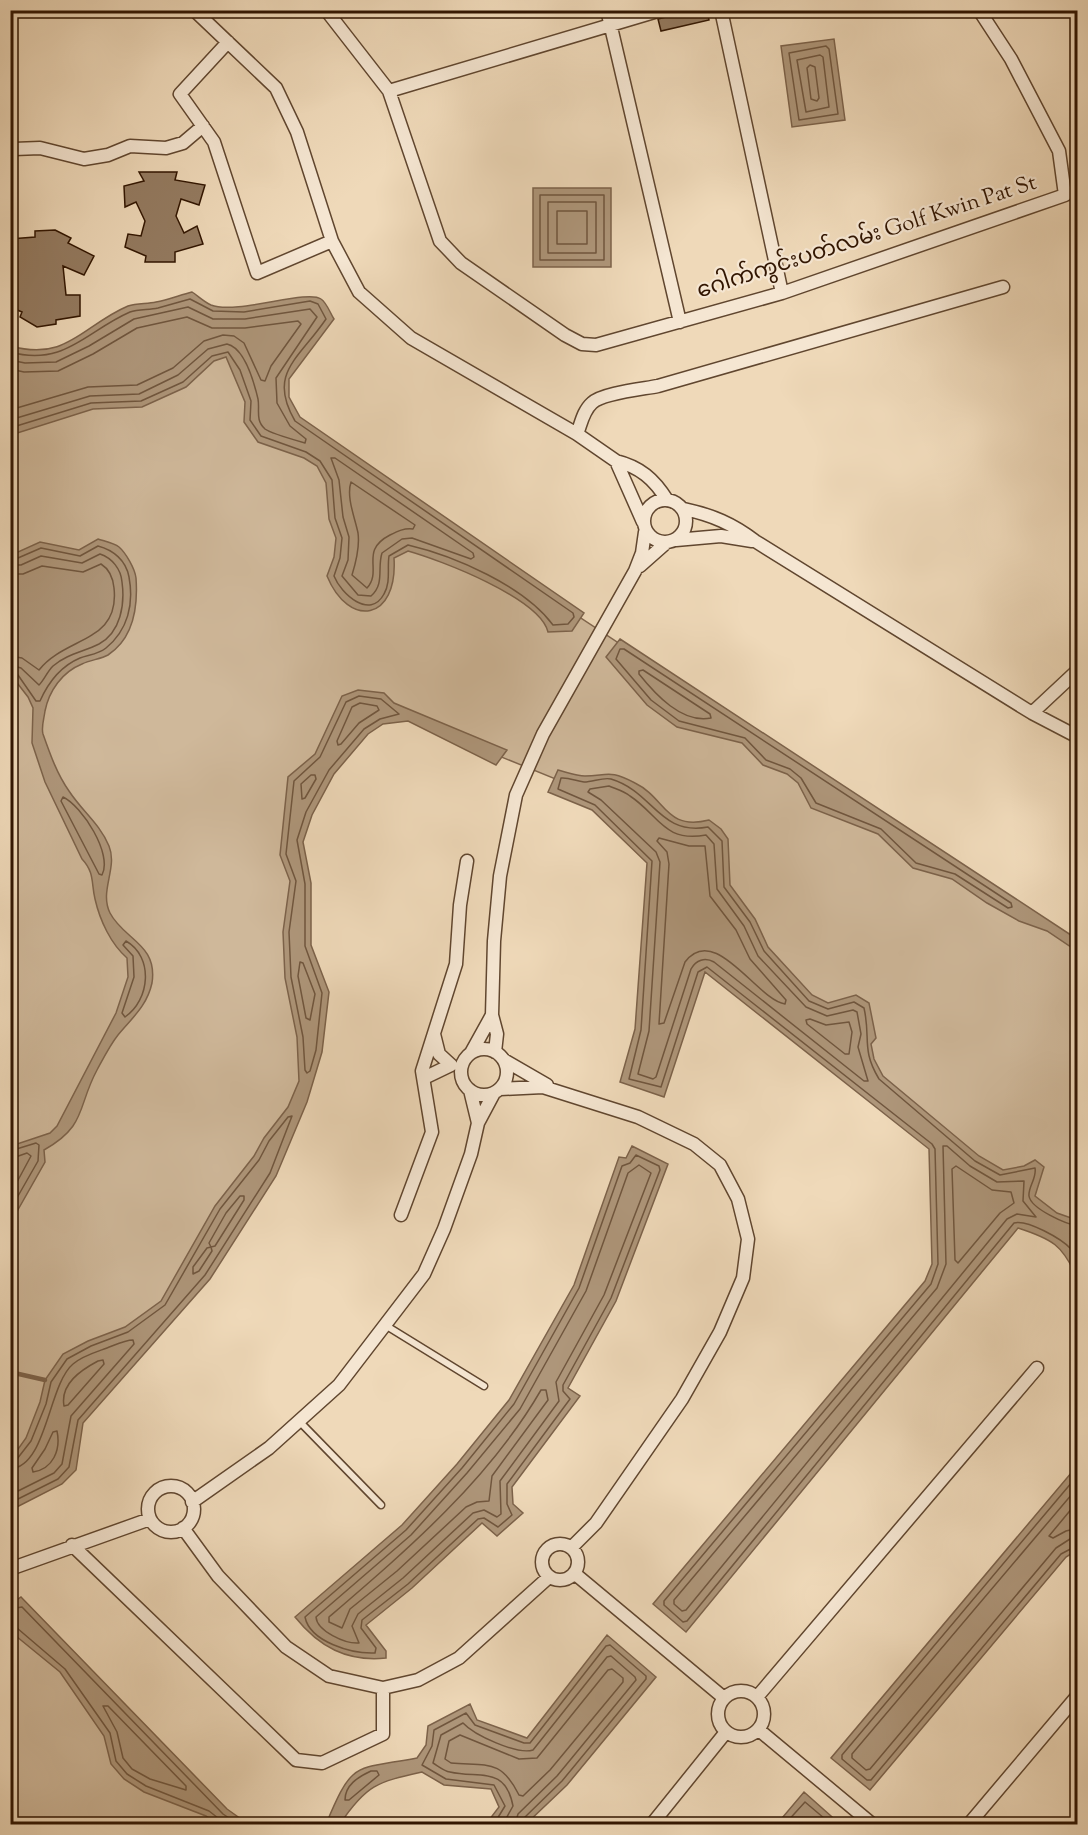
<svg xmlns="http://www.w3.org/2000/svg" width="1088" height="1835" font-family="'Sorts Mill Goudy','Noto Sans Myanmar',serif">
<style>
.green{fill:#cfb89a;stroke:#80664e;stroke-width:1.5}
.water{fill:#ae967a;stroke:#7c624a;stroke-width:1.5}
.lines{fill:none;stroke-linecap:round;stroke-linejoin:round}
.shore{stroke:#70563e;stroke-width:1.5}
.stream{stroke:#7c624a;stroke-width:4.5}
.building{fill:#947b61;stroke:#311501;stroke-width:1.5}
.lane-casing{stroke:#60462f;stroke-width:9}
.street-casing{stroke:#60462f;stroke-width:15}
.lane{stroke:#f5e6d2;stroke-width:6}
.street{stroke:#f5e6d2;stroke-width:12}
.labels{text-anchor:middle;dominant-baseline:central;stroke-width:4.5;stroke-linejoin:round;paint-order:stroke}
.street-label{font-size:22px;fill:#311501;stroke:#f5e6d2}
</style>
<rect width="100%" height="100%" fill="#efd9b9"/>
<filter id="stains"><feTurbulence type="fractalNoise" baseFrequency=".00333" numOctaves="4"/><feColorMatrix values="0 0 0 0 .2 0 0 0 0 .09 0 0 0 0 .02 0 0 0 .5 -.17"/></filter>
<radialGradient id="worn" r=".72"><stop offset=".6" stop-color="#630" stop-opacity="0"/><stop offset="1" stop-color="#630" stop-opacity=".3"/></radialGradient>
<!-- green -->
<path class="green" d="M251,327L289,425L1077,946V1248L727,970L627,808L381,708L294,826L305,1086L173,1306L11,1472V377Z
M11,1613L236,1824H11Z"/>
<!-- water -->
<path class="water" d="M834,39L845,120L792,127L781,46Z
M533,188H611V267H533Z
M192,292C198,296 204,302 211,305C237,315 307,289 321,299C327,303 330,313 334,319L289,379V397L300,417L584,613L572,631L548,632C540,598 440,560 408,551L394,558C398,621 349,629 327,576L334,557L336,538L329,519L326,483L317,466L304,458L258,442L244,422L245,402L226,357L214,361L186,387L142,407L93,409L11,435V346C67,362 83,325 128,306C137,303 147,304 156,302C168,300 180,295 192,292Z
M98,539C104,541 114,543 119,547C126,553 135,569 136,578C138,606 134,638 108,655C101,659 90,660 82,664C62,672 49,691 45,711C44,719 41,727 43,734C50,754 57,774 69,791C82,811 100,824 109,846C118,868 99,891 110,913C124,940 158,944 152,983C147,1006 132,1018 118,1035C110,1045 103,1059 97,1070C77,1107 87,1126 44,1150L45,1162L11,1222V1146L50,1133L57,1126L116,1013L128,977L127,958C111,944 100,921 95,899C91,883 95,873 82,859L45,782L32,743L33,708L28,697L11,675V550L16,553L40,542L79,550Z
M620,639L1077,939V951L1047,931L1019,921L987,903L952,879L913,868L878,834L811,808L798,783L787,774L763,765L742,743L677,727L647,705L606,657Z
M358,690L384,693L394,703L507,750L496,765L408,721L383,724L368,734L334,774L312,815L303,842L311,883V945L329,992L322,1052L307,1102L276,1176L210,1279L83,1423L76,1470L62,1484L11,1510V1459L26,1438L40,1402L45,1380L63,1354L88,1341L125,1327L161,1301L215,1206L254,1156L264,1138L288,1107L299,1081L297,1037L285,978L283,932L290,881L280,855L288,777L315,754L342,696Z
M558,770C566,772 577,776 585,776C610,775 610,770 635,783C666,798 665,831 709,820L721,829L728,839L730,885L755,919L768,947L812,995L828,1003L856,995L869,1003L876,1038L871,1044L874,1059L883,1076L979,1156L1003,1170L1024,1166L1035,1160L1044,1167L1035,1196L1057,1213L1077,1220V1278C1063,1245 1052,1239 1018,1228L686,1632L653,1604L925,1281L932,1264L929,1149L705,972L664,1097L620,1082L635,1029L647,863L592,810L548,792Z
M632,1146L668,1164L616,1301L568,1388L580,1396L512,1487L513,1504L523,1513L497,1536L482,1523L412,1588L366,1625L386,1651V1658C347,1662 319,1647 295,1617L402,1525L457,1464L509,1400L574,1285L619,1157L626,1158Z
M1077,1466V1550L1066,1557L870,1790L831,1758Z
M21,1597L227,1809L248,1824H217L206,1816L144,1792L124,1779L111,1764L104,1736L60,1672L11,1632V1604Z
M607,1635L656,1677L567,1785L526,1824H486L499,1807L491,1789L444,1785L422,1772C377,1782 366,1785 340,1824H326C353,1760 353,1770 417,1758L426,1745L428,1726L470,1704L477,1720L527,1738Z
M804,1792L840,1824H777Z"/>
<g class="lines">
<!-- shore -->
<path class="shore" d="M826,46L829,49L838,114L799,120L789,53Z
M820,55L823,57L829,107L806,112L797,60Z
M810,65L815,67L819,98L817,101L811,99L807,68Z
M540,195H604V260H540Z
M548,202H596V253H548Z
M557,211H587V244H557Z
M10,352C65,367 86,331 130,312C138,309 149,310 158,308C169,305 179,302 190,299L213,311L244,312L310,301L318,304L326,319C299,359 267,373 295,421L573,613L574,617L568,624L553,625C524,586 455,556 408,545L389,556C387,568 391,582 384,594C370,620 341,594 334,576L340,558L342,538L335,518L332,480L320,461L306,452L261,436L250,420L251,401L240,370L228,352L212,356L183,382L141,401L91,403L10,428
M10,360L25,363L56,362L89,346L134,319L188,307L213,319H245L310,309L317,317L276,378L277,403L290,426L306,439L305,443C298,441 270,433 265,429C255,420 260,410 258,399C254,382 245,348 227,344L208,349L178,375L139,394L90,396L10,420
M10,369L24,372L58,371L93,354L137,328L187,317L212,328H245L298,321L301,324L271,366L265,381L261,380L244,343L234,336L223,335L204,341L173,368L137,385L88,387L10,410
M331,458H335L473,553L474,557L471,559L412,538L402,539L382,553C377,568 385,584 371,596L358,595L342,576L348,560L349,537L343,517L339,480Z
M351,482L415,525L413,529C404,528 398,531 390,535C359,551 383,570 367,588L352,575C356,562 360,547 358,533C355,518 346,497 351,482Z
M10,557L18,558L41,548L80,556L98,546C113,550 126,560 129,577C134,604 128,630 106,648C99,654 88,655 80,658C61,666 48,683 40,701H36L18,675L10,672
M10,565H21L41,556L82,563L100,554C112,558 121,569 122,582C125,604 121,632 99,644C83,652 67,654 53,666C47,672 44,680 39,685L21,668L10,665
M10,574H23L42,566L83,572L101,564C109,569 113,578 114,588C120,643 66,636 39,670L22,658L10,656
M620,649H624L1011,903L1012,907L1008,908L955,874L916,863L881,829L816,803L801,778L790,769L766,760L745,738L679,721L651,700L616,659Z
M643,670L710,714L711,718C682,724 655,694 639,674V671Z
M359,696L381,699L399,714L380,719L364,729L329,770L306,812L297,840L305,884V946L322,993L316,1050L310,1071L307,1073L305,1070L303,1037L291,977L289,932L296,881L286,854L294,781L320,757L346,702Z
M360,703L377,706L379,710L359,723L341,744L338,745L337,741L352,707Z
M311,775H315L316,779L305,798L302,799L301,784Z
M609,786C616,789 624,791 630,796C659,815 664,843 706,835L714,844L717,889L744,926L758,956L806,1007L827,1016L853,1010L857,1012L861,1034L858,1047L868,1081H864L714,962C705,957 696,960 691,969L656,1077L653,1079L638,1074L649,1031L660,862L656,852L601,800L588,792L590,789Z
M63,797C82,806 113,854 102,875L99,874L61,801Z
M659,838L689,846H705L710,896L736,930L750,959L786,1000L785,1004C757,1000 715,922 685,962L664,1023L659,1024L669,864L667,852L657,841Z
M126,941C154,957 150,1000 125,1017L122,1013L134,977L133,956L123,945Z
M300,962L303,963L315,994L310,1020L306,1018L298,976Z
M810,1019L826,1025L849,1022L852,1032L849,1054H845L807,1024L806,1020Z
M943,1146H947L970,1166L997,1182L1024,1181L1023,1201L1036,1217L1017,1214L1007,1219L686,1610L682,1611L674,1604V1600L937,1288L946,1264Z
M10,1151L36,1143L39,1145L38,1161L10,1210
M636,1155L659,1166L660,1170L611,1298L563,1385V1391L570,1399L507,1484V1504L512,1515L498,1527L484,1518L478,1519L408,1584L362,1620L361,1628L376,1648L375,1653C352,1654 310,1642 305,1617L406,1530L462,1468L514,1404L579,1288L622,1166L630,1163Z
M10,1159L27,1153L31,1156L10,1195
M639,1165L651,1173L604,1295L556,1382L559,1401L500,1481L501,1514L497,1517L484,1510L473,1513L403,1578L358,1614L352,1626L359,1643C345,1644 317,1631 316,1617L411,1535L467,1473L520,1409L586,1291L628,1173Z
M956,1166L992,1190L1011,1192L1014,1203L1000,1213L958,1263L955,1260L952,1169Z
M240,1196H244V1200L215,1246L211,1247L209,1243L226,1213Z
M1078,1226C1066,1224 1031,1209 1029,1196C1028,1187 1037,1178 1035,1168L1000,1175L975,1161L879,1079C861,1049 871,1039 864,1008L854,1002L828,1009L809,1001L764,951L750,922L724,887L722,841L708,827C659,836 654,792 611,779C603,777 593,782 584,782C576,781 568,777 561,778L558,789L595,805L652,861L641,1030L629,1079L661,1087L698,972L707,967L932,1144L935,1149L938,1264L931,1284L664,1601V1605L683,1622L687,1621L1014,1223C1027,1219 1062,1239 1071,1249C1074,1253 1076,1259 1078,1263
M211,1247L212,1251L199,1271L193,1274V1267L207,1248Z
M98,1361L103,1360L104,1364L68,1405L64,1406C60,1384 81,1370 98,1361Z
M541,1390H546L548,1400L492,1476L489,1501L477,1502L466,1507L397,1571L350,1609L342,1628L329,1622V1617C407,1550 489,1480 541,1390Z
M57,1431C61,1450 53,1469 33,1472L32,1468L45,1449L53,1432Z
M10,1461L17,1459L31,1441L46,1404L51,1382L67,1359L91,1346L128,1332L165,1305L220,1209L259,1160L269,1141L288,1117L292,1116L270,1173L205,1275L78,1420L69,1467L58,1479L10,1503
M10,1469C47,1467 48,1385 73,1364C82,1356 96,1352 107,1348C115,1345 125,1340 133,1340L134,1344L71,1416L62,1464L54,1473L10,1495
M1078,1475L842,1755V1759L867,1780H871L1061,1554L1078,1545
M1078,1487L852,1754V1758L866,1770L870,1769L1056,1548L1070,1539L1078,1537
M1078,1501L1049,1536L1053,1538L1066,1531L1078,1528
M10,1609L22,1607L223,1814L238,1824
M10,1627L17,1628L65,1669L110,1733L116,1761L127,1774L146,1786L209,1811L218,1818L220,1824
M612,1669L623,1678V1682L550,1770L523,1796L519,1795C501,1759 488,1766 451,1763L445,1759L449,1741L460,1735L519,1759L537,1758L608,1670Z
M103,1706H108L186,1786V1790L150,1779L132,1769L123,1758L117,1732Z
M371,1771H377L379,1775L349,1800H345C345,1785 358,1777 371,1771Z
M494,1824L505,1806L494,1785L446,1779L422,1765L432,1746L434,1730L466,1713L475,1725L524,1743H530L606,1646L610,1645L646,1676V1679L562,1781L524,1818L522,1824
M503,1824L513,1806C505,1765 479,1779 450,1772C444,1771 438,1766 433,1763L441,1735L463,1723C474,1735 517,1755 533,1750L607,1657L611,1656L635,1677L636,1680L557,1776L518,1814L515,1824
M785,1824L805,1802L831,1824"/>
<!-- stream -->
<path class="stream" d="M10,1372L45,1380"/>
</g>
<!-- building -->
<path class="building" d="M694,10H707L709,20L661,31L658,19Z
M139,172H177L175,180L205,185L199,205L181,199L176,216L184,233L197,226L203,244L175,252V262H145L146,256L125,247L128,234L141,236L145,221L136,202L125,207L124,186L144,181Z
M55,230L71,238L68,243L94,256L84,275L63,266L66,295H80V316L56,320V324L37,327L20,317L22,312L10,307V239L35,237V231Z"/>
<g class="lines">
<!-- lane casing -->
<g class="lane-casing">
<path id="lane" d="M385,1325L484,1386
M299,1421L381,1505"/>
</g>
<!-- street casing -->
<g class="street-casing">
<path id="street" d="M194,10L276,88L297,132L332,241L359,292L411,338L577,434L616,461
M326,10L389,91L440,241L461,263L565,335L582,344L596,345L782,293L1065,195L1059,151L1011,59L979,10
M607,10L680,322
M721,10L782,293
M228,42L180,94L214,142L257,273L332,241
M389,91L661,10
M10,152L14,149L40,148L84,159L108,155L130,146L166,148L183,143L203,126
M577,434C581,424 583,411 592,403C602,393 643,389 658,386L1003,287
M644 521a21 21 0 1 1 42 0a21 21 0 1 1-42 0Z
M684,509C712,515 733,524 755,541L1032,713L1078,737
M643,522L616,461C640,467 654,479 667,500
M676,540L721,536L752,541
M640,566L666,543
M1032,713L1078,670
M492,1015L494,941L500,876L516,795L543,734L635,571L642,553L645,532
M461 1072a23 23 0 1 1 46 0a23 23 0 1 1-46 0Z
M471,1053L492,1015L497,1034L495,1052
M504,1060L547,1085
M424,1078L451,1065L439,1054L434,1034
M500,1089L543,1087L638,1117L694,1144L720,1165L738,1199L748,1239L743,1278L720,1332L682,1399L596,1523L571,1548
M470,1090L478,1123L494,1093
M401,1215L432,1132L422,1071L456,964L460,905L467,861
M148 1509a23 23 0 1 1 46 0a23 23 0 1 1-46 0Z
M192,1502L269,1448L339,1385L385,1325L424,1274L444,1229L471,1154L478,1123
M183,1528L218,1576L286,1647L329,1676L383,1688L418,1680L459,1658L549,1577
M542 1562a18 18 0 1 1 36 0a18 18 0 1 1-36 0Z
M72,1545L296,1760L322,1763L383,1734V1688
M10,1569L150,1519
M574,1573L724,1698
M718 1714a23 23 0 1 1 46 0a23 23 0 1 1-46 0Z
M757,1697L1037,1368
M759,1730L872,1824
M652,1824L726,1732
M969,1824L1078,1695"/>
</g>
<!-- lane -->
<use href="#lane" class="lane"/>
<!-- street -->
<use href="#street" class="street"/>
</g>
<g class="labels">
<!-- street labels -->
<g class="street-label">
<text transform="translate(867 238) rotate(-18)">ဂေါက်ကွင်းပတ်လမ်း Golf Kwin Pat St</text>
</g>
</g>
<!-- margin -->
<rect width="1088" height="1835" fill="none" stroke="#efd9b9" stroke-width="36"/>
<rect x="12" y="12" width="1064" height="1811" fill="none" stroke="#311501" stroke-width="3"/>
<rect x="18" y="18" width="1052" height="1799" fill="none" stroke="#311501" stroke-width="1.5"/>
<rect width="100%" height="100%" filter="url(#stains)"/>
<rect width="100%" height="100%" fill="url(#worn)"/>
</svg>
